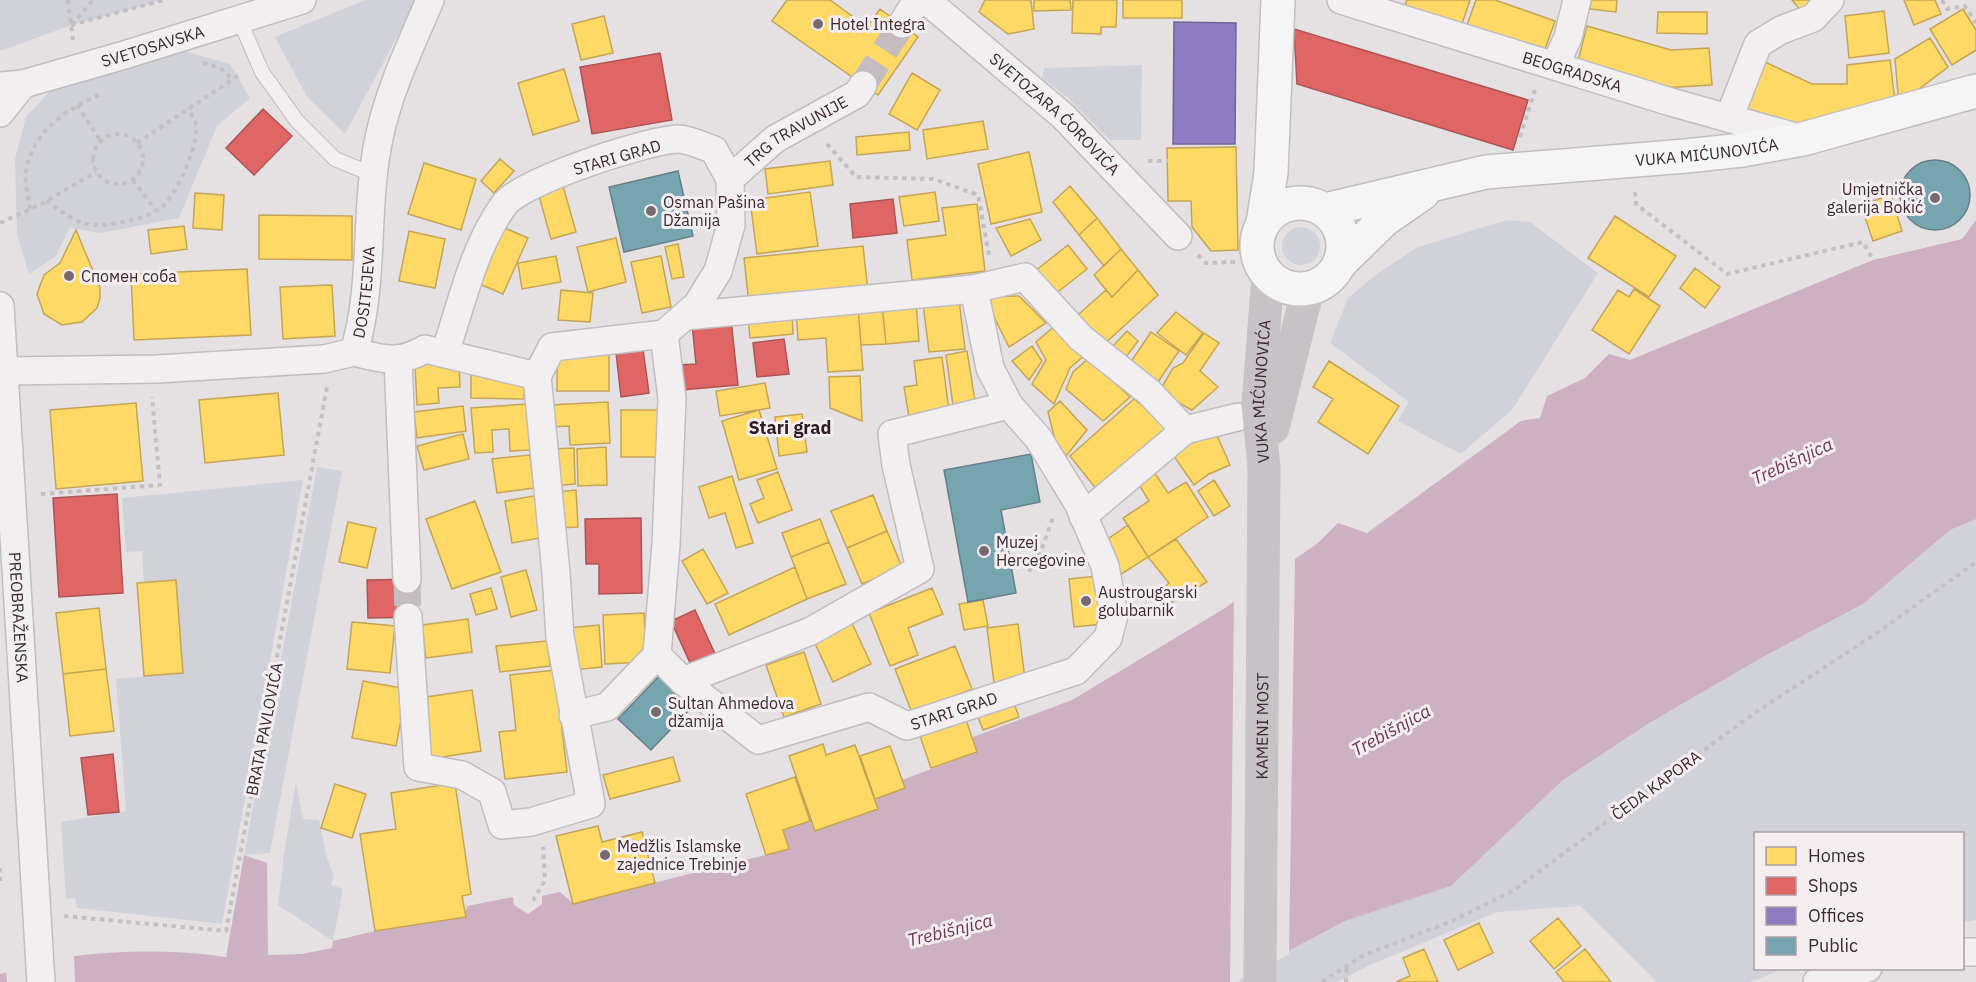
<svg xmlns="http://www.w3.org/2000/svg" width="1976" height="982" font-family="'IBM Plex Sans',sans-serif">
<style>
.green{fill:#d1d2d9}
.water{fill:#cdb1c2}
.pier{fill:#e5e1e3}
.homes{fill:#ffd966;stroke:#c4a456;stroke-width:1.5}
.shops{fill:#e06666;stroke:#af5456;stroke-width:1.5}
.offices{fill:#8e7cc3;stroke:#756398;stroke-width:1.5}
.public{fill:#76a5af;stroke:#65808a;stroke-width:1.5}
.lines{fill:none;stroke-linecap:round;stroke-linejoin:round}
.street-tunnel{stroke:#c3bcc0;stroke-width:27;stroke-dasharray:27 14;stroke-linecap:butt}
.lane-casing{stroke:#c1bdbf;stroke-width:16}
.street-casing{stroke:#c1bdbf;stroke-width:30}
.primary-casing{stroke:#c2bdc0;stroke-width:36}
.path{stroke:#c4c0c2;stroke-width:4;stroke-dasharray:4.5 4.5;stroke-linecap:butt}
.lane{stroke:#f2eff1;stroke-width:14}
.street{stroke:#f2eff1;stroke-width:27}
.secondary{stroke:#c7c2c5;stroke-width:33}
.primary{stroke:#f5f5f5;stroke-width:33}
.poi-dot{fill:#776970;stroke:#f4eef1;stroke-width:2}
.labels{text-anchor:middle;dominant-baseline:central;stroke-width:6;stroke-linejoin:round;paint-order:stroke}
.poi-label{font-size:16px;fill:#3c2932;stroke:#f4eef1;text-anchor:start}
.street-label{font-size:16px;fill:#3c2932;stroke:#f4eef1}
.neighbourhood-label{font-size:18px;font-weight:bold;fill:#2d1b23;stroke:#f4eef1}
.water-label{font-size:18px;font-style:italic;fill:#6c3755;stroke:#f4eef1}
</style>
<rect width="100%" height="100%" fill="#e5e1e3"/>
<!-- green -->
<path class="green" d="M0,0H164L72,25L0,51Z
M365,0H417L345,134L307,97L275,37Z
M184,51L230,64L250,98L217,126L179,218L100,233L70,228L55,257L29,274L17,235L15,159L26,117L52,89Z
M1142,65L1141,140H1110L1067,97L1042,78L1044,68Z
M1507,220L1530,222L1598,273L1512,410L1461,454L1398,421L1409,402L1330,343L1348,298L1377,274L1418,247Z
M1282 246a19 19 0 1 1 38 0a19 19 0 1 1-38 0Z
M317,467L342,471L270,853L244,855Z
M303,480L222,924L77,908L75,898L66,899L61,822L126,811L116,679L183,673L176,581L144,583L142,551L126,552L122,498Z
M1976,519V920L1963,922L1962,834H1756V968L1783,969L1750,982H1657L1580,906L1497,912L1368,966L1337,982H1230L1345,921L1451,886L1563,780L1651,722L1763,657L1863,604L1950,530Z
M296,782L303,819L319,820L327,858L334,875L331,885L343,889L333,941L278,905L284,854Z"/>
<!-- water -->
<path class="water" d="M1976,220V519L1950,530L1863,604L1763,657L1651,722L1563,780L1451,886L1345,921L1230,982H0V974C27,968 55,958 82,955C129,950 179,950 226,957L244,855L267,863L268,955L302,954L332,948L333,941L375,931L465,917L467,906L513,897L514,905L528,914L542,904V896L560,892L573,903L789,849L783,830L810,821L815,831L878,809L875,799L904,788L902,780L977,752L973,737L1072,700L1225,608L1318,543L1338,523L1367,533L1521,421L1540,418L1547,396L1585,378L1609,354L1630,360L1873,260L1962,239Z"/>
<!-- pier -->
<path class="pier" d="M1295,556L1289,954L1236,982H1230L1234,598Z
M74,954L75,982H7L6,969Z"/>
<!-- homes -->
<path class="homes" d="M787,0H830L867,27L880,9L918,37L878,95L772,21Z
M985,0H1031L1034,29L1008,34L979,12Z
M1034,0H1070L1071,10L1034,11Z
M1073,0H1117L1116,27H1101V34L1072,33Z
M1123,0H1182V18H1123Z
M1407,0H1470L1462,24L1405,5Z
M1476,0H1495L1555,21L1544,52L1467,25Z
M1591,0H1617L1616,12L1590,9Z
M1792,0H1817L1803,13Z
M1904,0H1935L1941,14L1914,25Z
M1963,9L1976,30V50L1952,65L1930,29Z
M1884,11L1889,53L1849,58L1845,16Z
M1658,12H1707V34L1657,33Z
M604,16L613,53L581,60L572,24Z
M1587,26L1671,50L1709,48L1712,85L1661,88L1577,65Z
M1930,38L1948,67L1899,104L1895,59Z
M1890,60L1896,110L1787,127L1742,110L1765,62L1812,84H1847V65Z
M564,69L579,121L533,135L518,83Z
M912,73L940,90L917,130L889,114Z
M983,121L988,149L927,159L923,130Z
M909,132L910,150L857,155L856,137Z
M1236,147L1238,250L1211,251L1192,227L1191,201H1168L1167,148Z
M1029,152L1042,212L991,224L978,164Z
M500,159L514,171L494,193L481,181Z
M830,161L833,185L768,194L765,169Z
M424,163L476,179L461,230L408,214Z
M563,186L576,232L551,239L538,192Z
M1070,186L1097,218L1079,235L1053,202Z
M810,192L818,246L757,254L750,200Z
M935,192L939,221L904,226L899,197Z
M195,193L224,195L222,230L193,228Z
M1891,195L1902,231L1873,241L1861,205Z
M977,204L985,271L912,280L907,240L946,235L942,208Z
M259,215L352,216V260L259,259Z
M1615,216L1676,256L1649,297L1588,258Z
M1097,218L1121,249L1104,266L1079,235Z
M1030,219L1041,240L1011,256L996,228Z
M184,226L187,249L151,254L148,230Z
M500,226L528,238L503,294L475,282Z
M76,230L100,288V298L97,308L82,322L62,325L44,314L37,294L44,275L60,263Z
M409,231L445,239L435,288L399,281Z
M616,238L626,282L588,292L577,247Z
M678,244L684,277L672,279L665,247Z
M1068,245L1087,269L1054,295L1035,271Z
M863,246L868,292L749,304L744,258Z
M1121,249L1138,270L1112,297L1094,275Z
M556,256L561,282L522,289L518,263Z
M661,256L671,307L642,313L631,262Z
M1695,268L1720,287L1705,308L1680,288Z
M247,269L251,335L134,340L131,274Z
M1138,270L1158,295L1100,348L1070,322L1106,290L1112,297Z
M332,285L335,336L283,339L280,287Z
M1634,289L1660,306L1629,354L1592,330L1618,290L1629,297Z
M561,290L593,293L590,322L558,320Z
M1019,296L1046,323L1009,347L984,297Z
M959,300L965,349L929,352L923,304Z
M916,302L919,341L886,344L882,305Z
M882,305L886,344L861,345L858,307Z
M858,307L863,370L828,372L826,338L798,340L796,311Z
M1176,312L1203,333L1186,355L1157,333Z
M792,314L793,334L750,338L748,317Z
M1056,325L1086,354L1070,368L1054,404L1032,384L1046,360L1036,342Z
M1127,331L1138,341L1126,357L1113,346Z
M1151,332L1179,351L1158,382L1130,363Z
M1204,333L1219,343L1200,371L1218,387L1192,410L1159,392L1173,368L1183,363Z
M1032,346L1042,361L1029,380L1012,361Z
M967,351L975,401L953,405L946,355Z
M557,353L609,354V391H557Z
M942,357L949,411L909,417L904,387L917,385L914,361Z
M1089,358L1130,397L1103,421L1066,389L1073,372Z
M1329,361L1399,406L1368,454L1318,422L1333,399L1313,387Z
M459,363L460,387L438,388L439,403L417,405L415,365Z
M471,372L524,383V399L471,398Z
M860,376L862,421L830,408L829,377Z
M765,383L770,408L720,416L716,391Z
M278,393L284,455L205,463L199,400Z
M1134,399L1173,429L1101,495L1070,456Z
M1060,401L1087,430L1066,456L1055,440L1048,412Z
M608,402L610,443L570,445L569,426L551,427L550,405Z
M136,403L143,481L56,489L50,410Z
M527,404L530,450L510,451L509,429L492,430L493,452L475,453L471,408Z
M463,406L466,431L417,438L414,412Z
M621,410H661L660,457H621Z
M759,410L777,469L739,480L722,421Z
M802,414L807,452L779,456L775,417Z
M1216,433L1230,465L1209,474L1194,485L1173,455L1192,439Z
M463,434L469,459L424,470L417,446Z
M606,447L607,485L578,486L577,449Z
M574,448L575,484L552,486L551,449Z
M530,455L534,488L497,493L492,459Z
M778,472L792,510L758,523L750,504L764,498L757,480Z
M1154,472L1168,493L1186,482L1208,517L1148,557L1123,518L1149,501L1138,483Z
M732,476L753,543L736,548L725,513L709,518L699,487Z
M1214,480L1230,506L1214,516L1198,491Z
M576,490L578,527L559,528L557,492Z
M539,495L546,537L512,543L505,501Z
M873,495L887,531L847,548L831,511Z
M475,501L501,572L452,589L426,519Z
M820,519L829,542L791,557L782,533Z
M348,522L376,528L367,568L339,562Z
M1128,525L1148,557L1120,575L1102,543Z
M887,531L902,567L862,584L847,548Z
M1176,539L1207,582L1172,602L1164,588L1169,583L1148,557Z
M829,542L846,584L807,599L791,557Z
M703,549L728,593L707,604L682,561Z
M795,567L807,599L729,635L715,604Z
M526,570L537,610L511,617L501,577Z
M1098,576L1103,624L1074,627L1069,579Z
M176,580L183,673L144,676L137,583Z
M491,588L497,609L476,615L470,594Z
M932,588L943,614L908,628L918,655L890,666L869,613Z
M983,600L988,626L964,630L959,604Z
M99,608L106,669L63,674L56,613Z
M644,613L646,662L605,664L603,615Z
M468,619L472,652L426,658L422,625Z
M850,619L871,664L833,682L812,637Z
M352,622L395,626L390,673L347,669Z
M1018,624L1025,679L994,683L987,628Z
M599,625L602,667L572,670L569,628Z
M547,641L550,666L500,672L496,646Z
M955,646L972,689L912,713L895,669Z
M804,652L821,704L784,717L766,665Z
M106,669L114,731L70,736L63,674Z
M555,670L567,772L505,779L499,732L516,730L510,675Z
M363,681L407,689L396,746L352,738Z
M472,690L481,751L429,759L420,698Z
M1013,701L1019,717L983,730L977,714Z
M965,717L977,752L931,768L919,733Z
M823,744L826,755L855,745L878,809L815,831L789,756Z
M890,746L905,788L875,799L860,756Z
M673,757L680,781L610,799L603,775Z
M795,777L810,821L783,830L789,849L766,855L746,794Z
M455,783L471,894L462,896L466,917L375,931L360,834L396,829L391,793Z
M335,784L366,794L352,838L321,828Z
M598,826L602,842L642,832L655,883L573,904L556,836Z
M1558,918L1581,946L1554,969L1530,941Z
M1479,923L1493,953L1458,970L1444,940Z
M1424,949L1438,982H1396L1410,976L1403,958Z
M1585,949L1611,982H1564L1556,972Z"/>
<!-- shops -->
<path class="shops" d="M1294,29L1528,100L1513,150L1297,84Z
M660,53L672,120L592,134L580,67Z
M263,109L292,136L254,175L226,148Z
M893,199L897,233L853,238L850,204Z
M731,319L738,385L682,390L679,365L696,364L692,323Z
M784,339L789,374L757,377L753,343Z
M643,349L649,393L621,397L616,353Z
M117,494L123,593L59,597L53,498Z
M641,518L642,593L599,594V564H586L585,519Z
M415,579L417,617L368,618L367,580Z
M695,610L715,654L691,665L671,621Z
M113,754L119,812L88,815L81,758Z"/>
<!-- offices -->
<path class="offices" d="M1174,22L1236,23L1235,144H1173Z"/>
<!-- public -->
<path class="public" d="M1900 195a35 35 0 1 1 70 0a35 35 0 1 1-70 0Z
M678,171L693,236L624,252L609,187Z
M1031,454L1040,502L1001,510L1016,593L968,602L944,470Z
M661,674L694,705L651,750L618,719Z"/>
<g class="lines">
<!-- street-tunnel -->
<path class="street-tunnel" d="M863,85L902,24
M407,579L408,617"/>
<!-- lane casing -->
<g class="lane-casing">
<path id="lane" d="M240,21L262,72L297,121L335,159L374,175"/>
</g>
<!-- street casing -->
<g class="street-casing">
<g id="street">
<path id="s1" d="M926,0L1063,116L1178,236"/>
<path id="s2" d="M1341,0L1671,102L1799,138"/>
<path d="M902,24L917,0"/>
<path d="M1556,64L1568,37L1577,0"/>
<path id="s3" d="M0,86L23,84L121,56L302,0"/>
<path d="M0,113L23,84"/>
<path d="M1729,118L1758,44L1781,30L1813,18L1830,0"/>
<path id="s4" d="M730,179L775,139L857,94L863,85"/>
<path d="M974,289L1025,277L1081,338L1149,392L1185,430L1238,417"/>
<path id="s5" d="M0,306L41,982"/>
<path d="M354,352C383,359 398,365 425,349L537,376L552,347L664,334L697,305L718,271L731,225L730,179L714,150C703,146 689,139 678,139C648,140 521,181 504,205C473,248 462,303 445,353"/>
<path d="M398,359L407,579"/>
<path id="s6" d="M5,371L157,369L324,359L354,352C375,283 364,209 379,138C389,90 411,45 430,0"/>
<path d="M1083,516L1185,430"/>
<path d="M408,617L418,767L462,775L492,792L502,825L531,822L591,804L560,637L556,573L537,376"/>
<path d="M657,655L683,681L811,631L920,569L896,465L892,434L1009,405"/>
<path id="s7" d="M683,681L758,740L869,707L907,726L1076,671L1108,638L1114,615L1105,566L1078,503L1038,438L1009,405L990,368L974,289L685,316"/>
<path d="M573,715L607,707L657,655L666,544L672,399L664,334"/>
<path d="M1962,952H1976"/>
<path d="M1817,982L1868,968"/>
</g>
</g>
<!-- primary casing -->
<g class="primary-casing">
<g id="primary">
<circle cx="1300" cy="246" r="43"/>
<path id="s9" d="M1325,210L1486,172L1686,156L1742,150L1803,139L1976,91"/>
<path d="M1263,223L1271,173L1278,0"/>
<path d="M1341,262L1384,220L1423,193"/>
</g>
</g>
<!-- path -->
<path class="path" d="M68,0L73,41
M1942,0L1947,9L1965,6L1976,23
M71,25L164,0
M72,25L93,0
M203,63L220,68L232,79
M77,105L100,140
M93 159a25 25 0 1 1 50 0a25 25 0 1 1-50 0Z
M1520,137L1535,90
M137,143L239,75
M827,144L856,177L933,179L978,195L989,255
M1148,161H1168
M133,180L156,211
M1635,192L1636,204L1727,274L1863,242L1873,260
M46,201C60,210 75,223 91,225C107,227 152,218 163,206C178,191 198,147 196,125C195,120 191,114 188,108
M30,209C29,198 24,183 26,172C33,131 64,111 99,95
M0,223L43,203L96,172
M1198,255L1206,263L1238,262
M41,494L160,485L152,397
M1029,572L1042,548L1053,518
M0,868V881
M533,901L545,880L543,847
M64,916L226,931L327,387
M1322,982L1364,955L1452,921L1514,890L1753,714L1880,631L1976,562
M1346,982L1347,965"/>
<!-- lane -->
<use href="#lane" class="lane"/>
<!-- street -->
<use href="#street" class="street"/>
<!-- secondary -->
<g class="secondary">
<path d="M1273,428L1308,289"/>
<path id="s8" d="M1260,982L1264,468L1258,404L1268,276"/>
</g>
<!-- primary -->
<use href="#primary" class="primary"/>
</g>
<!-- markers -->
<g class="poi-dot">
<circle cx="818" cy="24" r="6"/>
<circle cx="1935" cy="198" r="6"/>
<circle cx="651" cy="211" r="6"/>
<circle cx="69" cy="276" r="6"/>
<circle cx="984" cy="551" r="6"/>
<circle cx="1086" cy="601" r="6"/>
<circle cx="656" cy="712" r="6"/>
<circle cx="605" cy="855" r="6"/>
</g>
<g class="labels">
<!-- poi labels -->
<g class="poi-label">
<text x="830" y="24">Hotel Integra</text>
<text x="1923" y="189" text-anchor="end">Umjetnička<tspan x="1923" dy="18">galerija Bokić</tspan></text>
<text x="663" y="202">Osman Pašina<tspan x="663" dy="18">Džamija</tspan></text>
<text x="81" y="276">Спомен соба</text>
<text x="996" y="542">Muzej<tspan x="996" dy="18">Hercegovine</tspan></text>
<text x="1098" y="592">Austrougarski<tspan x="1098" dy="18">golubarnik</tspan></text>
<text x="668" y="703">Sultan Ahmedova<tspan x="668" dy="18">džamija</tspan></text>
<text x="617" y="846">Medžlis Islamske<tspan x="617" dy="18">zajednice Trebinje</tspan></text>
</g>
<!-- street labels -->
<g class="street-label">
<text stroke="none"><textPath href="#s3" startOffset="158">SVETOSAVSKA</textPath></text>
<text stroke="none"><textPath href="#s2" startOffset="242">BEOGRADSKA</textPath></text>
<text stroke="none"><textPath href="#s1" startOffset="172">SVETOZARA ĆOROVIĆA</textPath></text>
<text stroke="none"><textPath href="#s4" startOffset="82">TRG TRAVUNIJE</textPath></text>
<text stroke="none"><textPath href="#s9" startOffset="387">VUKA MIĆUNOVIĆA</textPath></text>
<text transform="translate(617 157) rotate(-16)">STARI GRAD</text>
<text stroke="none"><textPath href="#s6" startOffset="411">DOSITEJEVA</textPath></text>
<text stroke="none"><textPath href="#s8" startOffset="591">VUKA MIĆUNOVIĆA</textPath></text>
<text stroke="none"><textPath href="#s5" startOffset="312">PREOBRAŽENSKA</textPath></text>
<text stroke="none"><textPath href="#s7" startOffset="303">STARI GRAD</textPath></text>
<text stroke="none"><textPath href="#s8" startOffset="256">KAMENI MOST</textPath></text>
<text transform="translate(264 729) rotate(-79)">BRATA PAVLOVIĆA</text>
<text transform="translate(1656 785) rotate(-36)">ČEDA KAPORA</text>
</g>
<!-- neighbourhood labels -->
<g class="neighbourhood-label">
<text x="790" y="427">Stari grad</text>
</g>
<!-- water labels -->
<g class="water-label">
<text transform="translate(1792 461) rotate(-25)">Trebišnjica</text>
<text transform="translate(1391 730) rotate(-29)">Trebišnjica</text>
<text transform="translate(950 930) rotate(-14)">Trebišnjica</text>
</g>
</g>
<!-- legend -->
<rect x="1754" y="832" width="210" height="138" fill="#f4eef1" stroke="#aa9fa5" stroke-width="1.5"/>
<rect x="1766" y="847" width="30" height="18" fill="#ffd966" stroke="#aa9fa5" stroke-width="1.5"/>
<text x="1808" y="862" font-size="18" fill="#3c2932">Homes</text>
<rect x="1766" y="877" width="30" height="18" fill="#e06666" stroke="#aa9fa5" stroke-width="1.5"/>
<text x="1808" y="892" font-size="18" fill="#3c2932">Shops</text>
<rect x="1766" y="907" width="30" height="18" fill="#8e7cc3" stroke="#aa9fa5" stroke-width="1.5"/>
<text x="1808" y="922" font-size="18" fill="#3c2932">Offices</text>
<rect x="1766" y="937" width="30" height="18" fill="#76a5af" stroke="#aa9fa5" stroke-width="1.5"/>
<text x="1808" y="952" font-size="18" fill="#3c2932">Public</text>
</svg>
